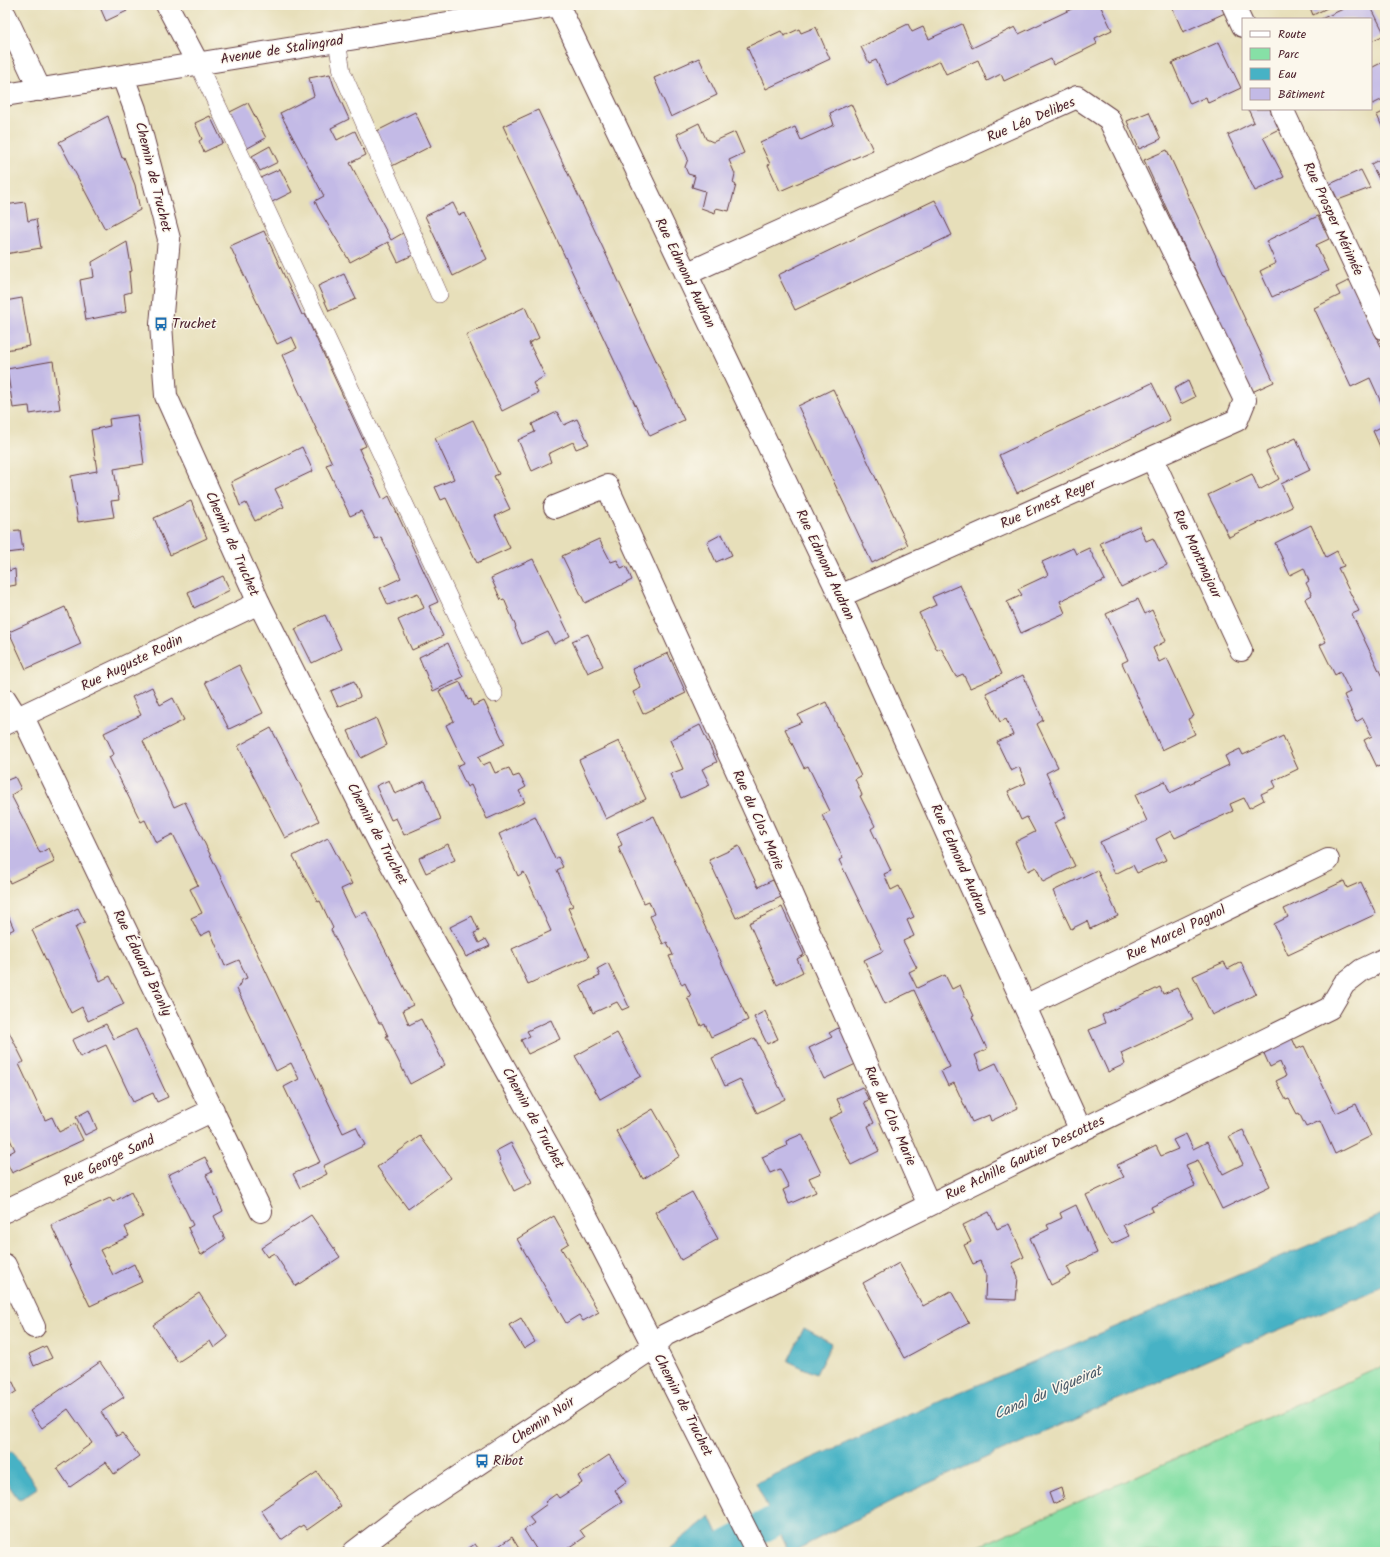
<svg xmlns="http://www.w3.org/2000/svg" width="1390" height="1557" font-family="Kalam,sans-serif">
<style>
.green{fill:#86e0a6;stroke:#688068}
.water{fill:#47b2c5;stroke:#486878}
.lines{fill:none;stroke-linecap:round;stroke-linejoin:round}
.canal{stroke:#47b2c5;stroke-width:31}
.building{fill:#c3bae6}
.lane-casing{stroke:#623c40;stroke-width:18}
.street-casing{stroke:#623c40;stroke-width:24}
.secondary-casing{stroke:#623c40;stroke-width:24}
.lane{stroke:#fff;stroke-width:17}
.street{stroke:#fff;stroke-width:22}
.secondary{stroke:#fff;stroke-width:22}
.labels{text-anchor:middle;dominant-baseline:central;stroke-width:3;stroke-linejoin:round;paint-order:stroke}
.street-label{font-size:14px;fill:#4a1f2b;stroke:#fbf7ec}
.poi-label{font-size:14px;fill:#4a1f2b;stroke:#fbf7ec;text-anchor:start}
.water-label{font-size:15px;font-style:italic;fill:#495a69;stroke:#fbf7ec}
</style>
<rect width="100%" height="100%" fill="#fbf7ec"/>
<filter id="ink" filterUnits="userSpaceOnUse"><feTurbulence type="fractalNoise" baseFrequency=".025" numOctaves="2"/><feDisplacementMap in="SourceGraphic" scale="8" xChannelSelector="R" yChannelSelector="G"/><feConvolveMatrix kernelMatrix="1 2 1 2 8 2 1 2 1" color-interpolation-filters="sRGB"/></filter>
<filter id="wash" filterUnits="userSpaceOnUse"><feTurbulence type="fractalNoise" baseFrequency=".012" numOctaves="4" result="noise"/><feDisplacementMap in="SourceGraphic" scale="16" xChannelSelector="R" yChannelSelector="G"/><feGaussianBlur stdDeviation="0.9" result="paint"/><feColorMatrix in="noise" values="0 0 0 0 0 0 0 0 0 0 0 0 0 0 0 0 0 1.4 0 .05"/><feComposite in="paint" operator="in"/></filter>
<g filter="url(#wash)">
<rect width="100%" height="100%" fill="#e7dfba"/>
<!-- green -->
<path class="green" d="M1385,1365V1552H966Z"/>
<!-- water -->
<path class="water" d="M1385,1213V1286L1230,1350L905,1494L792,1552H789L756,1483L952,1396Z
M804,1328L832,1343L816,1374L788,1361Z
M12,1451L37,1488L19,1500L5,1480V1456Z
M710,1516L727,1552H665Z"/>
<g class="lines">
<!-- canal -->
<path class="canal" d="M718,1552L724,1547L812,1502"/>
</g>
<g id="blocks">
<!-- building -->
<path class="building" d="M99,5H124L127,11L106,21Z
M1080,5H1100L1112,30L1095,38L1097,44L1081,52L1053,65L1051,59L1004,81L1001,74L987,81L978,60L946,74L940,61L888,86L876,60L869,63L861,47L908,24L912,32L923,27L929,39L962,24L972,48L1015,27L1019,34Z
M1171,5H1222L1225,13L1183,32Z
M1309,5H1333L1313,15Z
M1352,5H1370L1385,35L1371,41V19H1321Z
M816,27L830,59L766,89L747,47L781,31L784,36L799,29L801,33Z
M1219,42L1241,88L1208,103L1206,97L1190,104L1172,63Z
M699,58L717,95L671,117L654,78Z
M1385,61V98L1373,104L1371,103V68Z
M330,74L334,86L349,119L331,128L337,140L355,131L366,155L350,163L391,240L403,233L413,255L398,262L388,242L350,262L318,208L315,201L324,196L280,113L314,96L309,78Z
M248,103L266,138L246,149L228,113Z
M851,104L873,150L780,191L768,165L770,164L760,143L795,127L801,140L834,125L830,113Z
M1248,109H1270L1279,129L1263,137L1284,177L1255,191L1228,135L1254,122Z
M538,110L684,420L650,436L503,126Z
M1385,111V128L1383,129L1377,115Z
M415,112L431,146L392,166L375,132Z
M1149,112L1161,139L1139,149L1127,121Z
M108,116L122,158L124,157L135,185L140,210L105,229L59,142Z
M210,116L223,143L204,152L199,141L202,139L195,123Z
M699,123L706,139L713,142L735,132L744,153L729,160L735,174L733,183L736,185L729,211L716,208L715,213L701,208L705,191L692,187L695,176L688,174L685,167L688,159L677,134Z
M270,146L278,162L260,171L252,156Z
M1167,150L1274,382L1252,392L1144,160Z
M1385,157V182L1381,183L1371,164Z
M280,169L292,192L272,202L260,178Z
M1361,170L1370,188L1338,200L1330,184Z
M935,200L952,235L795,310L778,275Z
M25,202L28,221L36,219L41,248L5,254V205Z
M453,203L459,215L465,213L487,259L453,276L425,216Z
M1318,216L1329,239L1316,245L1328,271L1272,297L1260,271L1276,263L1266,241Z
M264,231L302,315L305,314L366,446L359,449L383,500L389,496L438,602L429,606L443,636L412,650L398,620L424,608L418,593L388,605L380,588L401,578L381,537L375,539L361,511L350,516L326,465L332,463L282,355L297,348L292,337L277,344L230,246Z
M127,242L132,271L129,272L131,292L124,294L126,312L86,320L80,280L94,277L92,262Z
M344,274L356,299L329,311L318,286Z
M1350,280L1385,355V411L1370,378L1351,387L1314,308L1340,295L1336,287Z
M22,298L30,346L5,350V301Z
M525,307L539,338L529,343L545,376L533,383L538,393L502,411L466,335Z
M53,361L60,409L30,414L29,406L13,408L7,369Z
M1188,381L1195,397L1181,404L1174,389Z
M1152,383L1170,420L1017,493L999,455Z
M833,389L908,545L872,563L798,406Z
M557,412L564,425L577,419L589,444L576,449L573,442L548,454L551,462L532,471L518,440L535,432L532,424Z
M137,415L144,464L114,469L119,500L111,501L114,517L78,522L71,476L97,471L91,430L110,426L109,419Z
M473,420L499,474L494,476L510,509L495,516L510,548L477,563L446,498L441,500L435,487L454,479L435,438Z
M1385,425V458L1373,431Z
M1296,438L1310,470L1281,484L1292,507L1229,537L1208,495L1252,474L1259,490L1279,479L1266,452Z
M302,447L313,471L275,489L284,507L255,521L246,503L240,506L231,482Z
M191,501L207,538L170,555L154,518Z
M1311,525L1326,557L1337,551L1344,566L1338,568L1359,611L1352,614L1385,683V764L1377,767L1364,740L1372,736L1363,718L1356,722L1344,695L1350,692L1340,672L1335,675L1320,645L1326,642L1305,599L1312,595L1306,583L1309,581L1304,568L1290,575L1275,543Z
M1139,526L1146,541L1153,538L1167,565L1121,587L1100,543Z
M20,530L23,551L7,553L9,571L15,569L16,585L5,587V531Z
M722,534L732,555L716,562L707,542Z
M599,539L611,562L617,560L621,568L626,566L632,580L585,603L562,556Z
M1073,548L1076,554L1089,548L1105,580L1060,601L1065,613L1021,633L1007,602L1022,595L1018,589L1048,575L1042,562Z
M533,559L570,636L554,644L548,632L522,644L515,628L516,627L504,599L501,600L491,578Z
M223,576L230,590L194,608L188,592Z
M960,585L1002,674L970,688L963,674L956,677L941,648L937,650L919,613L936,605L932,597Z
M1138,599L1145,614L1152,610L1166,641L1153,648L1159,662L1167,658L1194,716L1188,719L1195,734L1162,750L1122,663L1128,660L1106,614Z
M65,607L81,644L26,669L9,632Z
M325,615L341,649L312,663L295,629Z
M588,634L603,666L588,673L572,641Z
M448,643L463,677L433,691L419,657Z
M668,653L686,693L643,714L633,692L641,688L632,669Z
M239,665L263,713L229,729L205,682Z
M1023,675L1043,720L1037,724L1058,767L1046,773L1066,817L1054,823L1075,866L1043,882L1036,867L1028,871L1015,842L1035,832L1027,817L1021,820L1008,791L1026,783L1019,767L1011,771L997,742L1013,735L1006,719L1000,722L986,693Z
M354,681L360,697L338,707L331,691Z
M460,682L468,700L471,699L473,706L484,701L505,744L478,757L483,765L490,762L495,773L509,768L513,777L519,775L526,787L519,791L525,802L487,819L471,785L467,787L457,766L464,763L446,725L454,721L439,691Z
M152,687L160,705L173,698L184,720L143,741L174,807L185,802L343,1133L356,1127L365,1145L323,1166L327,1174L300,1188L293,1174L320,1162L284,1087L299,1079L291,1063L276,1071L237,989L242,980L247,978L239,960L225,966L210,931L200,936L191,918L202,913L190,889L198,885L173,834L156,843L145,820L141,822L109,757L114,754L104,733L141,715L132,697Z
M826,702L861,776L855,779L862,795L860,796L875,826L871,829L891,871L884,874L891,890L899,886L914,917L907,920L914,936L903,941L917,968L909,972L917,988L945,975L952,989L960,985L974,1016L972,1017L987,1049L975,1055L981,1070L996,1063L1018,1108L991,1121L989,1115L972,1122L954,1083L948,1086L941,1071L950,1067L914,990L885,1004L864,960L883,951L839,860L843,858L822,815L830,811L808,766L804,768L785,729L802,722L798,715Z
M376,718L387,745L361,758L348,731Z
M700,725L717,762L702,769L710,785L681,798L670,774L683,769L670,740Z
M271,728L319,821L285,838L238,746Z
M1283,736L1298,769L1273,781L1276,787L1261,794L1264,800L1249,808L1244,798L1230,804L1233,811L1175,838L1171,831L1156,839L1166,860L1137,873L1133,865L1115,874L1100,842L1147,821L1135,795L1165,781L1170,793L1229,765L1225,756L1240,749L1243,755Z
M619,741L646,799L606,819L579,760Z
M15,777L21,789L11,795L26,824L40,853L49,848L55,862L10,883L5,873V781Z
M389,780L395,794L425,781L441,819L404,835L396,818L391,820L376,786Z
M535,816L555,859L558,857L563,867L557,870L573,906L568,908L589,957L528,984L512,949L551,931L524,872L518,876L499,834Z
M654,816L748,1020L711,1037L705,1024L701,1026L687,997L691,996L685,983L682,985L669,956L673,955L667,942L663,944L650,916L654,914L649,901L644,903L618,847L622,845L617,833Z
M328,838L352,884L341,889L348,904L355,917L366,912L413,1005L403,1010L409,1025L421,1019L445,1065L410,1084L386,1036H388L382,1023H379L331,930L333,928L320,901L318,902L293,856Z
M448,844L455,860L426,873L419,858Z
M739,846L758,887L773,880L781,897L736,918L709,860Z
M1097,870L1118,916L1090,929L1087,921L1071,929L1053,891Z
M1344,881L1347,888L1361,882L1376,914L1288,955L1274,924L1288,917L1284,909Z
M782,907L804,955L797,959L803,972L777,985L749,923Z
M78,908L85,922L75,927L100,981L110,976L124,1004L88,1021L82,1007L71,1013L32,930Z
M7,913L14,929L5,934V914Z
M472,916L479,931L474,933L479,943L486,939L490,946L466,957L450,927Z
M1224,962L1228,969L1241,962L1256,994L1212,1015L1193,976Z
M608,963L629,1007L622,1010L617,1002L593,1013L580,985L600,976L597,969Z
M1160,987L1163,994L1177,988L1193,1019L1121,1053L1125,1064L1108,1072L1089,1030L1105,1023L1102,1015Z
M765,1011L778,1039L767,1044L754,1017Z
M551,1020L560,1039L528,1054L521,1040L530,1036L527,1031Z
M106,1024L114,1039L136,1029L168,1097L157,1102L153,1093L133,1102L106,1045L80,1057L72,1040Z
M842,1026L860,1062L824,1079L809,1048L832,1037L829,1033Z
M8,1030L24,1062L19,1064L45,1120L52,1117L59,1132L75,1124L83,1140L12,1173L5,1159V1156L15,1150L5,1129V1031Z
M617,1033L641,1076L600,1099L575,1056Z
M1291,1036L1297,1049L1304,1046L1336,1113L1356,1104L1371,1136L1335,1154L1320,1121L1306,1127L1299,1113L1297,1114L1289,1099L1286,1100L1276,1081L1286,1076L1280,1062L1270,1067L1262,1049Z
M755,1038L785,1099L757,1113L740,1079L725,1086L712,1058Z
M862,1087L869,1100L864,1102L874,1123L868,1126L879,1151L851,1165L829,1119L843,1112L837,1099Z
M653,1109L680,1156L643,1179L616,1131Z
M89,1110L97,1129L85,1135L76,1117Z
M1243,1130L1270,1186L1222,1209L1198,1160L1186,1165L1195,1186L1151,1207L1153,1211L1123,1225L1129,1236L1112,1244L1104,1234L1086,1195L1124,1177L1117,1165L1156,1146L1161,1156L1178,1149L1173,1140L1186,1134L1193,1149L1207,1142L1223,1174L1243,1164L1229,1136Z
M802,1134L821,1173L809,1178L816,1192L789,1204L783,1190L789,1187L780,1169L770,1173L762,1157L787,1146L786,1141Z
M420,1136L451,1178L408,1209L377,1167Z
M511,1143L532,1182L514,1191L499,1161L500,1160L496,1151Z
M205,1157L212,1172L206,1175L223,1211L214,1216L225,1239L201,1255L188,1228L193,1225L168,1175Z
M131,1192L143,1217L125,1227L129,1236L100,1250L113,1275L134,1264L142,1282L90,1306L51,1225L110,1198L113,1202Z
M692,1192L718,1239L681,1260L655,1212Z
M1076,1205L1097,1253L1067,1267L1071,1275L1051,1285L1030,1238L1049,1229L1047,1225L1062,1218L1060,1213Z
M989,1212L997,1229L1009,1224L1024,1257L1012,1263L1018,1277L1016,1300L985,1299L986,1274L980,1261L973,1264L964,1245L971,1242L963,1225Z
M311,1215L340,1257L296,1286L274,1253L267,1257L261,1248Z
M554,1216L569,1243L561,1248L599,1312L583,1321L579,1315L566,1323L517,1239Z
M899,1263L923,1306L951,1291L969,1323L904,1358L863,1283Z
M199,1293L228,1337L214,1348L210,1341L178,1362L153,1325Z
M521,1318L535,1342L524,1349L509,1325Z
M46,1346L52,1358L34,1366L29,1354Z
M100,1362L124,1397L101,1412L117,1436L122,1433L139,1456L114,1474L106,1462L70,1487L57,1468L92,1443L68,1409L42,1428L30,1411Z
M5,1365L17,1391L5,1399Z
M609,1455L627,1481L615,1490L622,1502L580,1530L585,1537L563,1552H538L524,1530L534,1523L529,1517L547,1504L545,1502L556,1494L559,1498L582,1483L578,1476Z
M317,1472L341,1506L307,1530L303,1525L281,1540L261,1510Z
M1061,1488L1064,1499L1053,1504L1049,1493Z
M512,1537L521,1552H490Z
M475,1544L481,1552H463Z"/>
</g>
</g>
<g filter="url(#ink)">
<use href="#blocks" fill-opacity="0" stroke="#623c40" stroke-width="1"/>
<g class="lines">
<!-- lane casing -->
<g class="lane-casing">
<path id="lane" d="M337,41L342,72L439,294
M198,64L494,694"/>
</g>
<!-- street casing -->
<g class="street-casing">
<path id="street" d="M167,5L198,64
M558,5L840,596L1081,1131
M1233,5L1243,26
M5,15L40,90
M1282,109L1385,329
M686,274L1077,97L1109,119L1245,400L1237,420L840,596
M1152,458L1241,650
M555,507L607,486L771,846L929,1205
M5,699L17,718
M22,715L261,1211
M5,724L259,603
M1025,1006L1328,860
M5,1211L213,1110
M5,1265L34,1327
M354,1552L413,1507L654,1347L665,1335L1330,1008L1344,984L1362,970L1385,959"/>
</g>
<!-- secondary casing -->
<g class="secondary-casing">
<path id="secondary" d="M123,77L135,109L169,239L161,324L166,396L259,603L380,844L578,1200L658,1355L757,1552
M5,95L559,5"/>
</g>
<!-- lane -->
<use href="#lane" class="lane"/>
<!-- street -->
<use href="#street" class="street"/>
<!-- secondary -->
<use href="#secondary" class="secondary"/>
</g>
</g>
<!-- icons -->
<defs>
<g id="bus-bare" transform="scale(1.08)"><path d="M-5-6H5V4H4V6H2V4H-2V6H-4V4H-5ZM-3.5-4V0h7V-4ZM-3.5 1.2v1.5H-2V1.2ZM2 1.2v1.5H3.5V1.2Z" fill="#1f6fb2" stroke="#fbf7ec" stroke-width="2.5" paint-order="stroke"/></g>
</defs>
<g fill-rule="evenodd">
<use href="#bus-bare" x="161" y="324"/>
<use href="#bus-bare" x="482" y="1461"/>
</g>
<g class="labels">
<!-- street labels -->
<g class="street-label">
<text transform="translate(282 50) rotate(-9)">Avenue de Stalingrad</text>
<text transform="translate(1031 120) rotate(-23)">Rue Léo Delibes</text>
<text transform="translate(153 177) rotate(76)">Chemin de Truchet</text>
<text transform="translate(1333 219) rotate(65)">Rue Prosper Mérimée</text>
<text transform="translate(685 273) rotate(64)">Rue Edmond Audran</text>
<text transform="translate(1048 504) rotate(-24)">Rue Ernest Reyer</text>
<text transform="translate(232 544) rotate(66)">Chemin de Truchet</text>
<text transform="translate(1197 554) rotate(65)">Rue Montmajour</text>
<text transform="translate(825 565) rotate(65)">Rue Edmond Audran</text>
<text transform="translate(132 663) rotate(-26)">Rue Auguste Rodin</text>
<text transform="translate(758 820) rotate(66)">Rue du Clos Marie</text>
<text transform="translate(377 834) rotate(62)">Chemin de Truchet</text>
<text transform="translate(959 860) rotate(66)">Rue Edmond Audran</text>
<text transform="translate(1176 933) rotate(-26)">Rue Marcel Pagnol</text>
<text transform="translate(142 963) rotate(64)">Rue Édouard Branly</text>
<text transform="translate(890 1116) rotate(66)">Rue du Clos Marie</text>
<text transform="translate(533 1118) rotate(61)">Chemin de Truchet</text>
<text transform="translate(1025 1158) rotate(-26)">Rue Achille Gautier Descottes</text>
<text transform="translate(109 1161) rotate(-26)">Rue George Sand</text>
<text transform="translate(683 1405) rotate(63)">Chemin de Truchet</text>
<text transform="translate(543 1421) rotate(-34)">Chemin Noir</text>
</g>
<!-- poi labels -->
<g class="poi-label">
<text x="172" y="324">Truchet</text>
<text x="493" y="1461">Ribot</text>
</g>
<!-- water labels -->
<g class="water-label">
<text transform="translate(1048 1393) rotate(-23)">Canal du Vigueirat</text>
</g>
</g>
<!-- margin -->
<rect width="1390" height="1557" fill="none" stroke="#fbf7ec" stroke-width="20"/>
<!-- legend -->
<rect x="1242" y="18" width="130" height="92" fill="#fbf7ec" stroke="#b4a19f"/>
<rect x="1250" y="31" width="20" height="6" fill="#ffffff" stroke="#b4a19f"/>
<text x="1278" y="38" font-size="12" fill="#4a1f2b">Route</text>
<rect x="1250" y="48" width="20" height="12" fill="#86e0a6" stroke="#b4a19f"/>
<text x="1278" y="58" font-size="12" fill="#4a1f2b">Parc</text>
<rect x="1250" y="68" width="20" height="12" fill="#47b2c5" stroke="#b4a19f"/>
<text x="1278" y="78" font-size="12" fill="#4a1f2b">Eau</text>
<rect x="1250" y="88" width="20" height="12" fill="#c3bae6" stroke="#b4a19f"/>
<text x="1278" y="98" font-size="12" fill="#4a1f2b">Bâtiment</text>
</svg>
